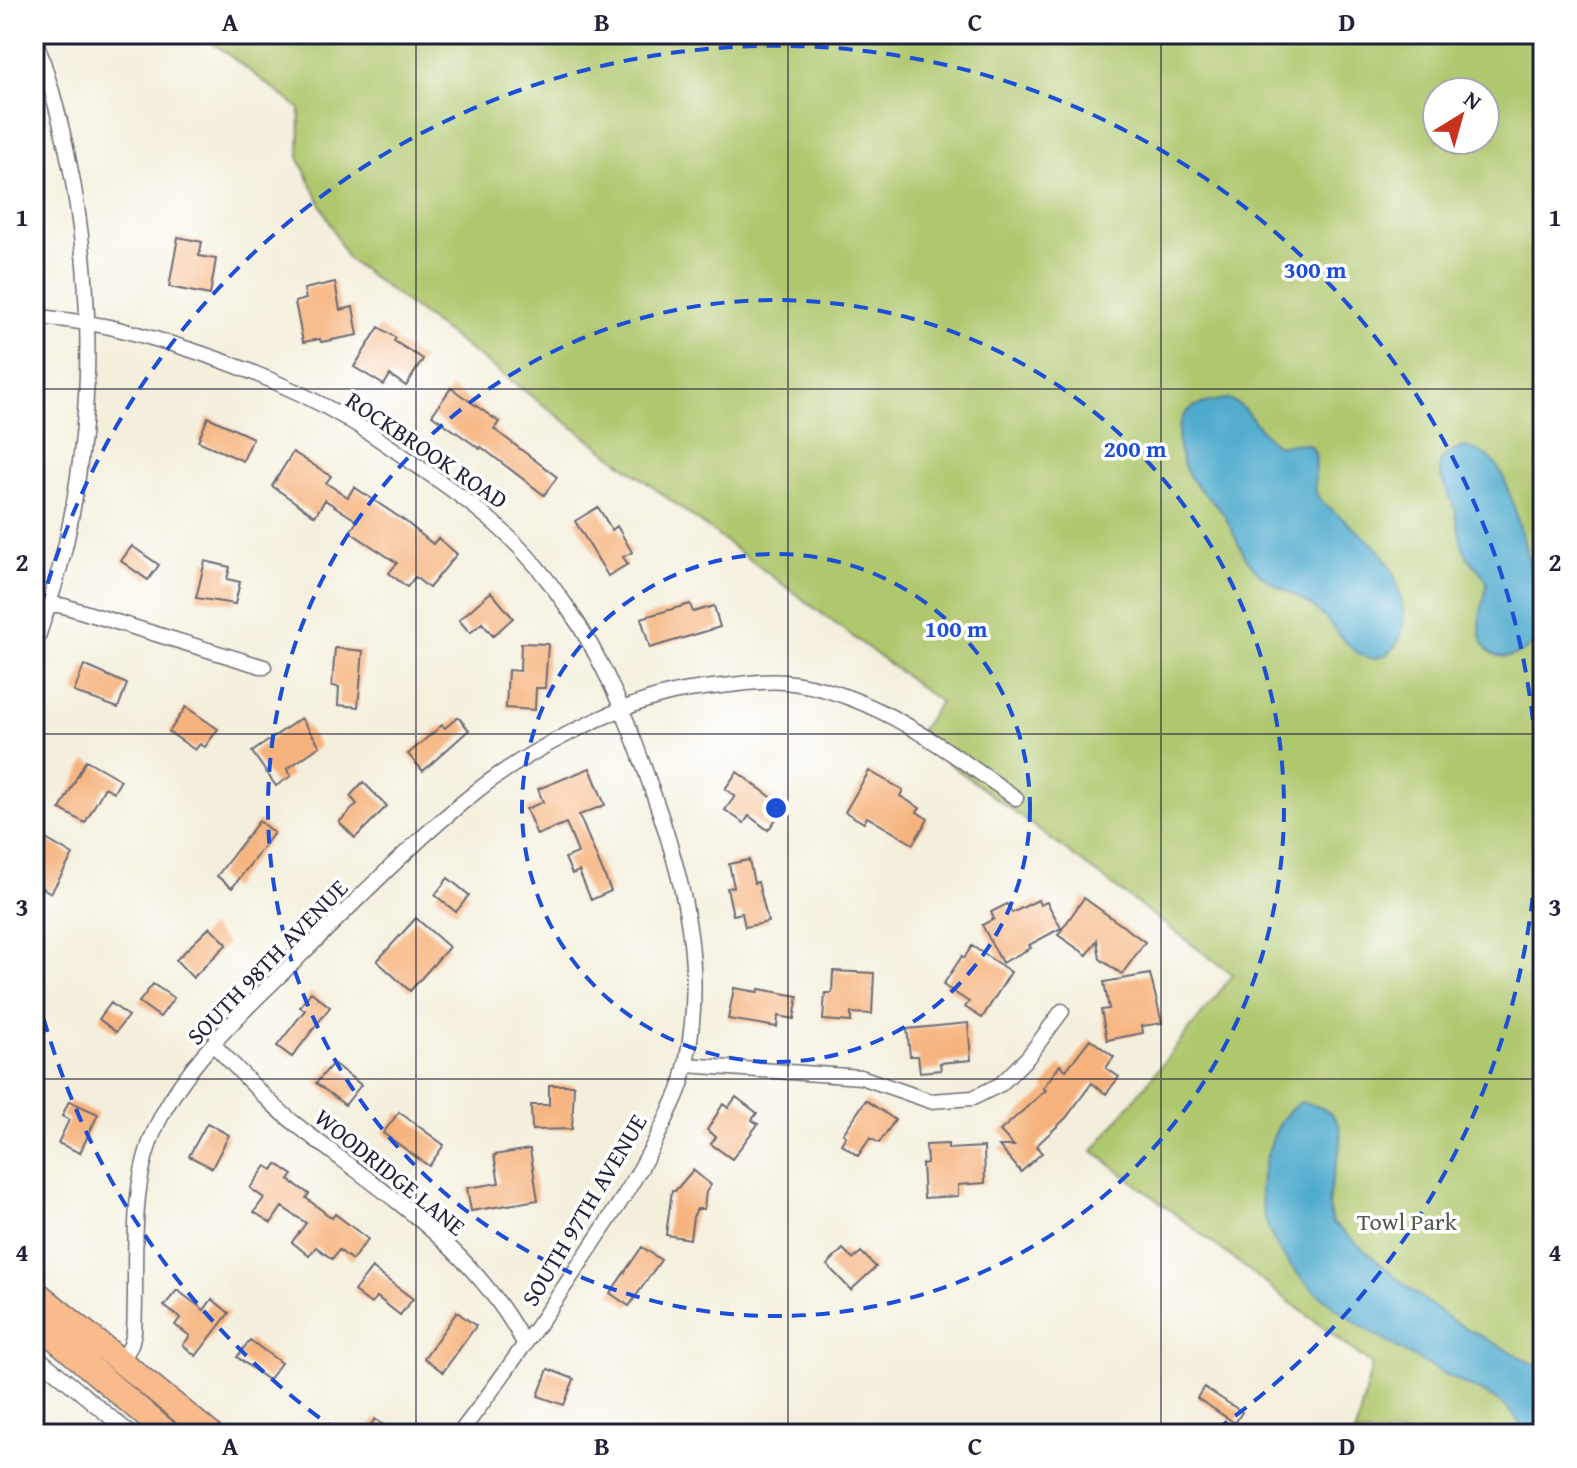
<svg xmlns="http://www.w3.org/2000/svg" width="1577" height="1468" font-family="'Gentium Book Plus',serif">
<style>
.green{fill:#afc76d;stroke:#687454;stroke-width:2;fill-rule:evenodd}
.water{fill:#4fabcd;stroke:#386684;stroke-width:2}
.building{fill:#f6b37d}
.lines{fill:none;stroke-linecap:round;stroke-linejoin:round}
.street-casing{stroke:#6c6a73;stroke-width:17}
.primary-casing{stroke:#6c6a73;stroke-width:27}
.street{stroke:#fff;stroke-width:14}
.primary{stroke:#fabb8c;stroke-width:24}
.grid{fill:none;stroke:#22223b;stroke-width:2;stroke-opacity:0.55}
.ring{fill:none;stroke:#1d4ed8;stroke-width:4;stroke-dasharray:14 10}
.labels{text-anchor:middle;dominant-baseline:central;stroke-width:7;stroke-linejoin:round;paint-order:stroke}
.street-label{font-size:24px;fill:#22223b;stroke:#fff}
.park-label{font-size:24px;fill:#535c4c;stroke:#fff}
.centre{fill:#1d4ed8;stroke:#fff;stroke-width:4}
.ring-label{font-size:24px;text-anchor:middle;font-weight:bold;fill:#1d4ed8;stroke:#fff;stroke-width:7;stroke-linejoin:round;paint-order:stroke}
.neatline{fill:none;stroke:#22223b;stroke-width:3}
.grid-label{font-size:26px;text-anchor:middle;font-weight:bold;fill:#22223b}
</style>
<rect width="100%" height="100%" fill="#fff"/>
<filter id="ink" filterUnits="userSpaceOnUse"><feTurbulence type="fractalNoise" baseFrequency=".0125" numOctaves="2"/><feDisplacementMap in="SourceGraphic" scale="16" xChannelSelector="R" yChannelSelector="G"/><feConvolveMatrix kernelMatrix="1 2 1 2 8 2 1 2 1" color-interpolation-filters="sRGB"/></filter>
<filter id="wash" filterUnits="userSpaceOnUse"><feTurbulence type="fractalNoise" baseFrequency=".006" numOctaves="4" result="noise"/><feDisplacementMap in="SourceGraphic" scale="32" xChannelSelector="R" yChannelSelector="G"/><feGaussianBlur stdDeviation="1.8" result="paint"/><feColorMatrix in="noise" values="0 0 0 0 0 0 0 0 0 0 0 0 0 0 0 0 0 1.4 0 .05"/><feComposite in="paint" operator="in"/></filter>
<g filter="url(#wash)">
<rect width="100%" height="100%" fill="#f4efdc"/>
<!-- green -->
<path class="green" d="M201,34H1543V1434H1355L1372,1365L1093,1151L1233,975L915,738L940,702L347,258L299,159L300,109ZM1437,92H1485V140H1437Z"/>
<!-- water -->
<path class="water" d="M1227,399C1250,406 1257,431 1276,445C1285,446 1297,442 1306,444C1326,450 1307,483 1319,498C1325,506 1334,512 1342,518C1380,549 1395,559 1403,610C1405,626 1403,642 1388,653C1380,659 1369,660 1360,654C1342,644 1333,624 1318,611C1300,594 1275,589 1258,572C1242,557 1235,534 1224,515C1214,500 1197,490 1188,474C1178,457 1171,420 1192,408C1201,402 1217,401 1227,399Z
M1466,447C1477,450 1490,456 1497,466C1512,486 1539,594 1539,621C1538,629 1536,637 1533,645C1510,664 1480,661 1480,626C1479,610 1486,597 1487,582C1482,570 1471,564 1465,552C1458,538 1459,524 1455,510C1450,487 1417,458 1466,447Z
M1301,1102C1381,1116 1312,1178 1333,1223L1410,1289L1451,1320L1543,1369V1434H1517L1520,1425C1509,1400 1479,1392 1456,1380C1381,1339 1235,1270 1265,1163C1271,1140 1280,1113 1301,1102Z"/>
<g id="blocks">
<!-- building -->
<path class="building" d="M178,237L202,242L199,256L216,259L210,295L169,287Z
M335,282L340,310L353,307L358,335L321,342L320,339L303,342L295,302L306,299L304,289Z
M379,327L396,338L394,341L423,359L406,386L390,375L384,385L354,367Z
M451,388L499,422L494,429L557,477L544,495L481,447L480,449L432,415Z
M208,417L253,438L243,461L198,441Z
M293,452L331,476L326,483L348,497L354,487L405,521L433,544L438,538L457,554L429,588L415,577L407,587L389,573L397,563L350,532L357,521L325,500L315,516L272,486Z
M598,507L612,530L617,526L632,552L623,557L628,564L608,576L575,521Z
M132,546L159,565L148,580L121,561Z
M205,561L230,567L227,579L240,582L235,604L196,598Z
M491,592L513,618L493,636L482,623L470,633L459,620Z
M690,604L693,612L714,606L720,627L650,648L641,618Z
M521,643L548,644L545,688H536L535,710L506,708L508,670L520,671Z
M335,648L363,651L358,707L338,705L339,687L332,686Z
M84,665L127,684L118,708L74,692Z
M186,707L218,729L205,747L200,744L195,750L169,732Z
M458,717L469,730L423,771L408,754L442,725L445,728Z
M301,718L320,746L287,769L291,776L276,786L252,752Z
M86,760L121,780L114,792L105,787L85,823L60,809Z
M590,768L605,805L579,815L611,891L591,900L579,871L572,874L565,858L578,853L566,823L537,835L526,809L543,802L538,789Z
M869,771L903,790L900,796L920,808L917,812L928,819L913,844L867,817L864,823L845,812Z
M737,772L785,807L768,830L749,816L744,823L725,810L735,796L725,789Z
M363,782L387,806L355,838L339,822L357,804L350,796Z
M259,821L274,833L232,888L217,876Z
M41,836L73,855L51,893L34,883V848Z
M749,860L754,883L758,882L768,922L745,927L742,913L733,915L727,888L734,887L729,864Z
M448,878L469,895L456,912L435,895Z
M1084,898L1145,942L1122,974L1100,959L1097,940L1087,955L1058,935Z
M1038,900L1040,905L1047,902L1061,928L1029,945L1031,948L1002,963L982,925L994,919L991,912L1007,904L1012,913Z
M416,918L449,947L410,991L377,961Z
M210,927L227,944L193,978L176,960Z
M972,946L1011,972L982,1018L965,1007L969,1002L943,985L962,956L964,958Z
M833,971L874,973L872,1014L851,1013V1022L823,1020L825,993H832Z
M1150,974L1162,1023L1142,1026L1143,1033L1107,1040L1101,1010L1109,1009L1104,982Z
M153,984L174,998L160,1017L139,1002Z
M734,988L758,992L759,989L798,996L794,1019L778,1016L777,1027L728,1019Z
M311,992L330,1007L292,1057L277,1046L305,1010L300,1007Z
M111,1003L128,1016L116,1032L99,1019Z
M968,1023L971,1060L940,1063L941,1070L920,1072L918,1056H910L907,1029Z
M1090,1039L1114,1057L1106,1068L1119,1077L1106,1094L1092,1083L1066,1118L1036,1146L1042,1153L1021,1172L999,1146H1014L1000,1131L1046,1090L1043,1088L1060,1065L1066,1070Z
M333,1063L361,1085L345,1105L316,1083Z
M549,1085H574L572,1129L532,1130L531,1105H549Z
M736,1097L757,1113L752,1120L758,1124L732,1159L711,1144L716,1137L707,1130L723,1104L728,1108Z
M866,1100L895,1120L879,1143L870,1138L858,1156L841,1144L846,1136L843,1134Z
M69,1101L98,1114L80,1153L58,1143L69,1120L62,1116Z
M399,1112L444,1145L429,1166L383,1133Z
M207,1123L229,1135L212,1168L189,1156Z
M948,1144V1149L984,1147L985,1183L958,1185V1196L924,1198L922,1164L927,1163L926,1145Z
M530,1149L538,1200L471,1211L467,1188L499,1183L494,1155Z
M277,1164L293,1175L289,1180L309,1194L306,1198L332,1218L335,1214L368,1239L352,1260L339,1250L332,1259L316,1247L309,1256L292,1242L306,1223L282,1207L271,1223L254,1212L264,1198L250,1188L266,1166L273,1170Z
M693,1170L711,1185L706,1192L704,1209H697L693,1217L690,1239L666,1235L672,1190L675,1191Z
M642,1247L661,1260L629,1306L610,1293Z
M843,1249L853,1259L861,1252L876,1267L851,1290L827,1265Z
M372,1268L413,1299L400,1315L377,1297L371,1304L354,1291Z
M177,1290L204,1310L212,1299L229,1313L196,1356L183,1345L190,1336L175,1325L180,1318L164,1306Z
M457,1312L476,1326L443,1372L424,1358Z
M250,1340L281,1363L268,1380L237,1357Z
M548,1369L574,1379L564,1405L538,1396Z
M1204,1387L1242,1412L1235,1423L1197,1398Z
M375,1419L397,1434H364Z"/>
</g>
</g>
<g filter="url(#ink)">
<use href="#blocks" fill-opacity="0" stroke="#6c6a73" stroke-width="2"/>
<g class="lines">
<!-- street casing -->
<g class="street-casing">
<path id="street" d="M34,35C92,199 103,373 66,543C58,579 46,614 34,648
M34,316C62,320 91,322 118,329C197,349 279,378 349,420C371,433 392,448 413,463C476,505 522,540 565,604C606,662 630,726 653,793C687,889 708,979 682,1081C679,1093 672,1105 667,1117C650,1154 629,1190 606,1224C559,1296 511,1366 459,1434
M49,604L64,606L264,667
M214,1045C241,1072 267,1102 298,1126C382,1192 474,1247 525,1345
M686,1065L861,1077L930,1101L973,1098L1001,1084L1028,1057L1062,1011
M34,1354L131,1434
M122,1361L131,1345L134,1332C138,1263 127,1189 157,1125C188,1058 254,1002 305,951C361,896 416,839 478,790C523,754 609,709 665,695C683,690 702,688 722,686C742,684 764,680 785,682C872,691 946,750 1016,798"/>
</g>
<!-- primary casing -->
<g class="primary-casing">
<path id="primary" d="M34,1291L210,1434
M34,1320L168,1434"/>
</g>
<!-- street -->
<use href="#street" class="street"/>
<!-- primary -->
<use href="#primary" class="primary"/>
</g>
</g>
<!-- grid -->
<path class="grid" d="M416,34V1434M788,34V1434M1161,34V1434M34,389H1543M34,734H1543M34,1079H1543"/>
<!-- distance rings -->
<g class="ring">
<circle cx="776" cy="808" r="254"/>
<circle cx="776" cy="808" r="508"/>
<path d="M339 1432A762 762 0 0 1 35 986M35 630A762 762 0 1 1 1213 1432"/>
</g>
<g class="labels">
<!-- street labels -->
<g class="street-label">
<text transform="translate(427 450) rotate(34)">ROCKBROOK ROAD</text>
<text transform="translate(267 962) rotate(-46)">SOUTH 98TH AVENUE</text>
<text transform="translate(390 1172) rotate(39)">WOODRIDGE LANE</text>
<text transform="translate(584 1210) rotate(-59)">SOUTH 97TH AVENUE</text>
</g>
<!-- park labels -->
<g class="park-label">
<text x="1407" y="1221">Towl Park</text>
</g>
</g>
<circle cx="776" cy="808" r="12" class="centre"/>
<g class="ring-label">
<text x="1315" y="278">300 m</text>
<text x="1135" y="457">200 m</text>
<text x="956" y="637">100 m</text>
</g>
<!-- margin -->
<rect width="1577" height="1468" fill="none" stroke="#fff" stroke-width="88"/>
<!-- north arrow -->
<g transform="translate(1461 116) rotate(37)"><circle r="38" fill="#ffffff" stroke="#a7a7b1" stroke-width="2"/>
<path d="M0-6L14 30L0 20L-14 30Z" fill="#c8321e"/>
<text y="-12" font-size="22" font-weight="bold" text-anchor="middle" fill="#22223b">N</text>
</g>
<rect x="44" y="44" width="1489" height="1380" class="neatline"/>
<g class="grid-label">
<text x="230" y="31">A</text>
<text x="602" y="31">B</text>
<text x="975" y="31">C</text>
<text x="1347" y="31">D</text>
<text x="22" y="226">1</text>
<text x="1555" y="226">1</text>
<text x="22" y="571">2</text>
<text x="1555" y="571">2</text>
<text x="22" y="916">3</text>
<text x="1555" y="916">3</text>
<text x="22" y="1261">4</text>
<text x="1555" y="1261">4</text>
<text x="230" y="1455">A</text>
<text x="602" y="1455">B</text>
<text x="975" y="1455">C</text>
<text x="1347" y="1455">D</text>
</g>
</svg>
